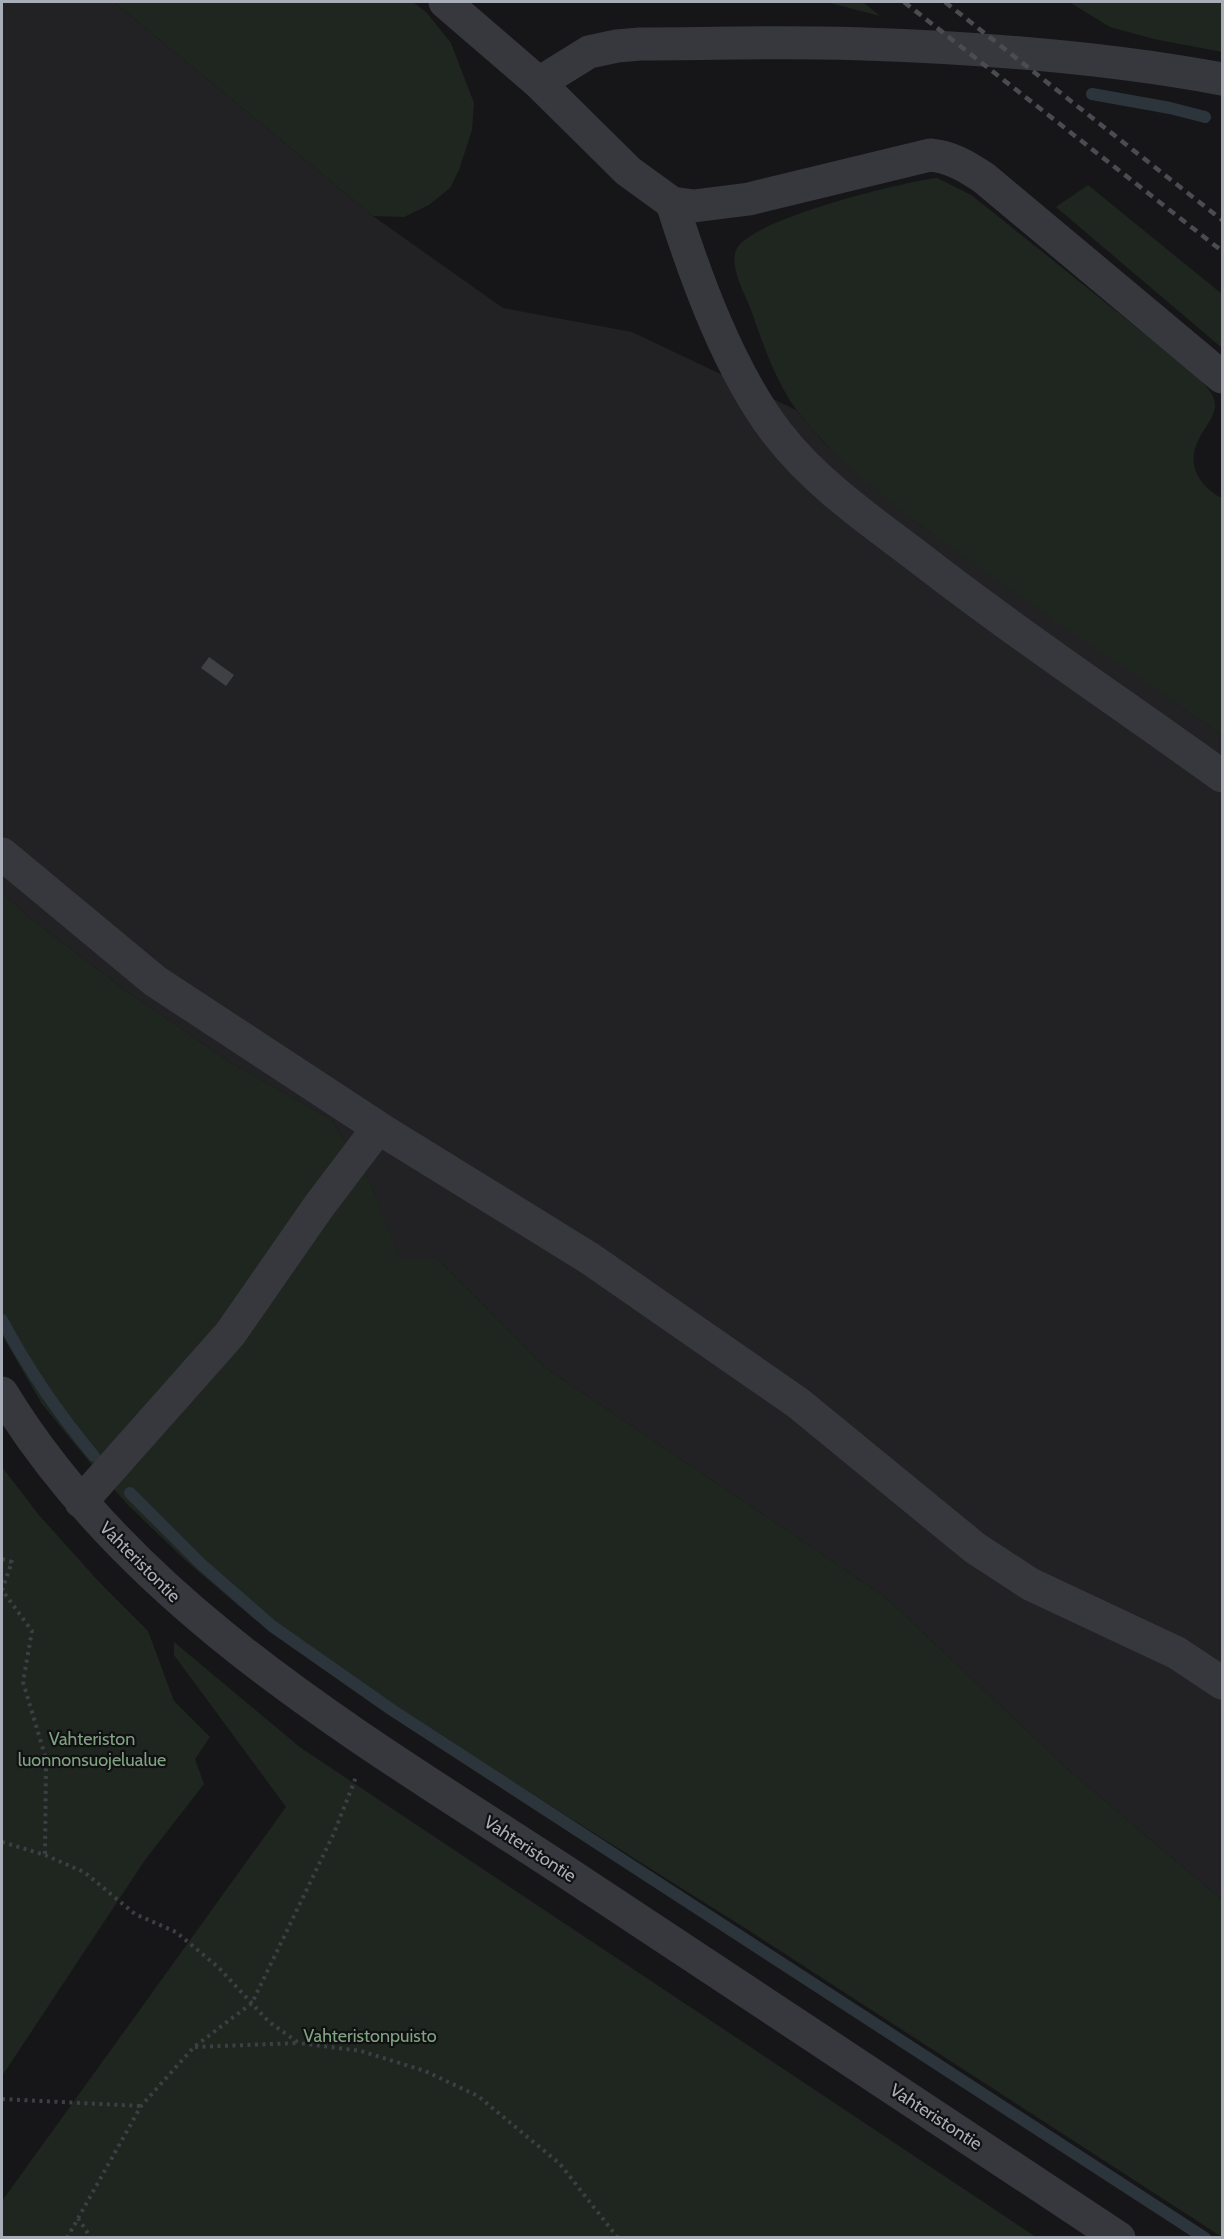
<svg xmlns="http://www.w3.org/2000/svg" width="1224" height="2239" font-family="Cabin,sans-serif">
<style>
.built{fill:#222225}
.green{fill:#1e261f}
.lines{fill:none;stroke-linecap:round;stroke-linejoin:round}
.stream{stroke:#2c353c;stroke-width:12}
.building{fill:#404145}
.path{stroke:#3d3f44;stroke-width:4;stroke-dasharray:3 4.5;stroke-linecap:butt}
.minor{stroke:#37383d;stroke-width:33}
.rail{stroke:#4a4c52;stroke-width:4.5;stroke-dasharray:8 6;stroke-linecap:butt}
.labels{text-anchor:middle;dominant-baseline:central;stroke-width:4.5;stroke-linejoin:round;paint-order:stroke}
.street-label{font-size:18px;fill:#a8adb8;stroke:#111113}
.park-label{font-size:18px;fill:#7fa381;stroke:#111113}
</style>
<rect width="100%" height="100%" fill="#161618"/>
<!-- built -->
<path class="built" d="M2,2H114L373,216L503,308L632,332L796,410L823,442L920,525L1222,735V1900L1073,1774L885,1597L543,1366L438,1259L400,1260L369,1180L332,1120L230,1062L129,993L26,915L2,892Z"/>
<!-- green -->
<path class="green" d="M114,2H413L426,12L451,43L474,103L472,130L459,170L450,188L429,205L404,217L373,216Z
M826,2H863L880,16Z
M1069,2H1222V52L1154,39L1110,27Z
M937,178L971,195L994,213L1197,376C1204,384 1217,396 1215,408C1213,420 1203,429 1198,441C1186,465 1200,487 1222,498V735C1142,680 1061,625 981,569C919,525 844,472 798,412C776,383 763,344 751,310C745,294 728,265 737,248C754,219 901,182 937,178Z
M1088,185L1222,294V348L1056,207Z
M2,892L26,915L129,993L230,1062L332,1120L369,1180L400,1259H438L543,1366L885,1597L1073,1774L1222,1900V2237L748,1930L254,1619L185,1560L130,1507L91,1464L42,1404L2,1335Z
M2,1467L38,1514L100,1583L148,1631L174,1701L210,1737L195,1759L204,1784L145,1860L2,2076Z
M174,1642L301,1748L1036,2237H2V2201L286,1807L174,1655Z"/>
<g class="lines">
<!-- stream -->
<path class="stream" d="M1092,94L1170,108L1205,117
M2,1320C28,1369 58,1413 94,1456
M130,1493L201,1564L272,1626L392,1710L1205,2238"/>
</g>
<!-- building -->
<path class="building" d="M209,657L234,675L226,686L201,668Z"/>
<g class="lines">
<!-- path -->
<path class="path" d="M2,1559L12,1562L2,1590L32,1631L23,1682L46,1759L45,1855
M2,1842L45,1855L84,1872L135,1914L176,1932L218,1967L269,2022L299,2043L361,2051L425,2071L478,2096L560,2164L618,2238
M195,2047L298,2043
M2,2099L141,2106
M78,2218L91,2238
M67,2238L141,2106L194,2047L252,2003L334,1833L356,1777"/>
<!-- minor -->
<path class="minor" d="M445,2L539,83L589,52L617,46L640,44C714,44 789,41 864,44C984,48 1104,57 1222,79
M539,83L628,171L672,203L694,206L749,199L930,155C951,157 966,166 984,178L1222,377
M672,203C696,279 729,370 777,433C814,481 865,517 913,553C1013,631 1119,702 1222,776
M2,854L155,981L385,1132L589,1258L798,1403L975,1548L1030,1584L1177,1653L1222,1683
M2,1393C135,1611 367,1741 575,1878C756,1998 937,2118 1119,2238
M81,1502L230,1334L319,1206L378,1128"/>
<!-- rail -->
<path class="rail" d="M904,2L1222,251
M945,2L1222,220"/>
</g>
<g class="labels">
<!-- street labels -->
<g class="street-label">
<text transform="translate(140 1562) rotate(45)">Vahteristontie</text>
<text transform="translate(530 1849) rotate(33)">Vahteristontie</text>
<text transform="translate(936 2117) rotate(33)">Vahteristontie</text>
</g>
<!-- park labels -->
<g class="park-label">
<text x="92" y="1739">Vahteriston<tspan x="92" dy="21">luonnonsuojelualue</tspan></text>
<text x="370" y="2036">Vahteristonpuisto</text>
</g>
</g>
<!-- border -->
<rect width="1224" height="2239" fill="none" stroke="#a8adb8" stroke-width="6"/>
</svg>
